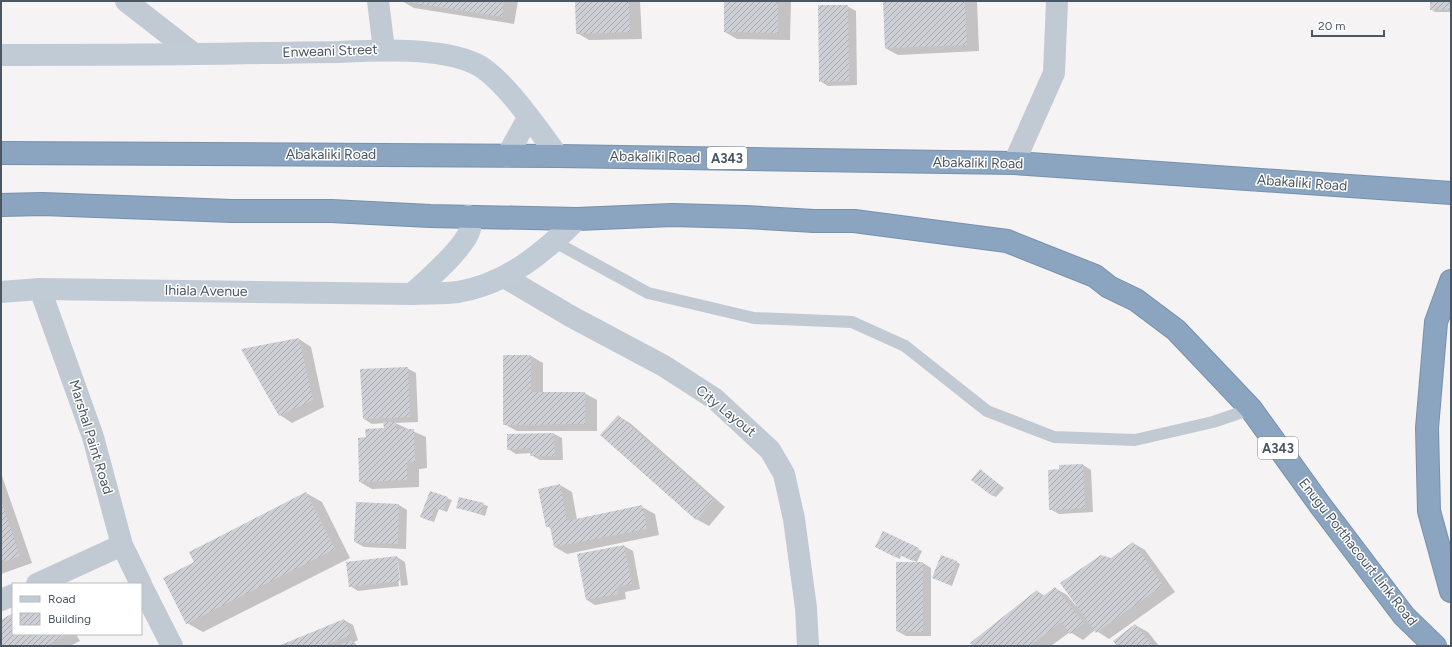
<svg xmlns="http://www.w3.org/2000/svg" width="1452" height="647" font-family="Figtree,sans-serif">
<style>
.shadow{fill:#0003;fill-rule:evenodd}
.building{fill:url(#building-hatch)}
.lines{fill:none;stroke-linecap:round;stroke-linejoin:round}
.highway-casing{stroke:#7690ad;stroke-width:24}
.lane{stroke:#c1cad2;stroke-width:12}
.street{stroke:#c1cad2;stroke-width:22}
.secondary{stroke:#c1cbd6;stroke-width:22}
.highway{stroke:#8ba5c1;stroke-width:22}
.labels{text-anchor:middle;dominant-baseline:central;stroke-width:3;stroke-linejoin:round;paint-order:stroke}
.shield{fill:#fff;stroke:#808990;stroke-width:1}
.shield-label{font-size:13px;font-weight:bold;fill:#4a5661}
.street-label{font-size:14px;fill:#4a5661;stroke:#fff}
</style>
<defs>
<pattern id="building-hatch" width="6" height="6" patternUnits="userSpaceOnUse"><rect width="6" height="6" fill="#cdcfd5"/><path d="M-1 1l2-2M0 6l6-6M5 7l2-2" fill="none" stroke="#a8abb0"/></pattern>
</defs>
<rect width="100%" height="100%" fill="#f5f3f3"/>
<!-- shadow -->
<path class="shadow" d="M402,1H518L514,24L414,8Z
M576,1H640L642,39L589,40L577,33Z
M725,1H791L790,40L737,39L725,32Z
M884,1H977L979,51L898,55L885,48Z
M1431,1H1451V12H1435L1431,9Z
M847,6L856,11L857,85L828,86L820,81Z
M299,339L311,347L324,407L292,423L280,415Z
M531,356L543,363V393H584L597,400V431H517L504,424Z
M407,368L416,373L418,422L395,423L426,437L427,468L419,469V487L372,489L360,482L367,438L385,429L384,423L372,424L364,419Z
M618,416L630,423L725,507L709,526L696,519Z
M554,434L562,438L563,460H540L531,455V453L516,454L508,449Z
M1083,465L1091,470L1093,512L1059,514L1050,509L1060,470Z
M1,473L32,563L1,574Z
M984,473L1004,488L996,497L992,495Z
M560,485L572,492L577,520L642,507L655,514L659,535L567,554L555,547L552,529L547,526Z
M430,492L452,500L447,512L439,509L434,522L426,519Z
M306,493L322,502L350,558L203,632L187,623L195,563Z
M460,498L488,506L485,516L457,507Z
M399,505L407,510L406,549L364,547L355,542Z
M1133,543L1145,550L1175,592L1109,639L1095,630L1083,640L1070,632L1051,646H974L1037,591L1045,596L1055,588L1067,595L1076,606L1111,559Z
M624,546L633,551L640,589L625,592L626,599L595,605L587,600L578,554Z
M880,549H918L922,551L917,562L901,555L900,559Z
M397,557L405,562L408,585L358,591L350,586ZM396,561H398L401,586H399Z
M956,562L960,564L952,586L933,578Z
M897,563H923L931,568V636H906L897,631Z
M13,614V634H76L80,641L70,646H1V621Z
M344,620L353,625L358,640L354,642L357,646H280Z
M1135,625L1148,632L1159,646H1118Z"/>
<!-- building -->
<path class="building" d="M401,1H504L502,17Z
M575,1H629L630,32L576,34Z
M724,1H778V33L724,32Z
M883,1H965L967,45L885,48Z
M1430,1H1451V10H1430Z
M818,5H848L849,81L819,82Z
M299,338L313,400L279,416L241,349Z
M503,355H531V392H585V424L503,425Z
M408,367L410,417L363,419L360,369Z
M618,415L714,500L696,520L600,435Z
M383,422H396V429H414L415,462H407V480L359,482L358,438L366,437L365,429L384,428Z
M554,433L555,456H530L531,448L507,450V434Z
M1083,464L1085,508L1049,510L1048,470L1059,469V465Z
M980,469L1000,485L992,496L971,480Z
M560,484L567,521L642,505L647,529L554,547L550,526L546,527L538,489Z
M430,491L448,497L443,510L435,508L430,521L420,517Z
M306,492L335,549L186,624L163,578L194,562L189,552Z
M459,497L484,503L481,514L456,508Z
M1,500L20,556L1,563Z
M356,502L399,504L398,544L354,542Z
M883,531L919,548L913,561L897,554L895,557L875,547Z
M1133,542L1163,585L1096,633L1060,583L1101,555L1111,558Z
M624,545L632,584L617,587L618,594L586,600L577,554Z
M941,555L957,561L948,584L932,578Z
M397,556L400,581L349,587L346,562Z
M896,562H923V632L896,631Z
M1055,587L1084,623L1070,634L1061,622L1030,646H973L970,643L1037,590L1042,597Z
M13,613V634H68L46,646H1V620Z
M344,619L351,635L323,646H278Z
M1135,624L1153,646H1117L1113,641Z
M352,640L355,646H337Z"/>
<g class="lines">
<!-- highway casing -->
<g class="highway-casing">
<path id="highway" d="M1,153L558,156L1014,163L1451,193
M1,205L42,204L232,211H331L430,216L577,219L672,215L745,217L814,221H854L1007,241L1095,276L1109,287L1136,300L1176,330L1251,409L1320,505L1404,616L1435,646
M1451,281L1436,322L1427,428L1429,511L1451,591"/>
</g>
<!-- lane -->
<path class="lane" d="M555,242L648,293L754,318L852,322L905,346L987,411L1054,437L1135,440L1213,422L1251,409"/>
<!-- street -->
<path class="street" d="M126,1L194,54
M378,1L384,50
M1014,163L1054,73L1057,1
M504,277L572,317L664,366L715,399L770,450L784,474L794,519L806,608L808,646
M40,289L93,437L122,545L141,584
M37,584L122,545
M141,585L172,646
M1,600L13,595"/>
<!-- secondary -->
<path class="secondary" d="M1,55C88,55 174,55 261,53C287,53 313,52 339,52C379,50 440,47 476,64C503,77 539,131 558,156
M507,156L528,118
M1,292L40,289L412,294C427,293 443,294 458,292C506,284 544,253 577,219
M412,294C427,280 465,248 470,229C470,225 468,220 468,216"/>
<!-- highway -->
<use href="#highway" class="highway"/>
</g>
<g class="labels">
<!-- shield labels -->
<g class="shield">
<rect x="707" y="147" width="40" height="22" rx="3"/>
<rect x="1258" y="437" width="40" height="22" rx="3"/>
</g>
<g class="shield-label">
<text x="727" y="158">A343</text>
<text x="1278" y="448">A343</text>
</g>
<!-- street labels -->
<g class="street-label">
<text transform="translate(330 51) rotate(-2)">Enweani Street</text>
<text x="331" y="154">Abakaliki Road</text>
<text transform="translate(655 157) rotate(1)">Abakaliki Road</text>
<text transform="translate(978 163) rotate(1)">Abakaliki Road</text>
<text transform="translate(1302 183) rotate(4)">Abakaliki Road</text>
<text transform="translate(206 291) rotate(1)">Ihiala Avenue</text>
<text transform="translate(726 411) rotate(39)">City Layout</text>
<text transform="translate(91 437) rotate(73)">Marshal Paint Road</text>
<text transform="translate(1358 552) rotate(52)">Enugu Porthacourt Link Road</text>
</g>
</g>
<!-- border -->
<rect width="1452" height="647" fill="none" stroke="#4a5661" stroke-width="4"/>
<!-- legend -->
<rect x="12" y="583" width="130" height="52" fill="#ffffff" stroke="#b7bbc0"/>
<rect x="20" y="596" width="20" height="6" fill="#c1cbd6" stroke="#b7bbc0"/>
<text x="48" y="603" font-size="12" fill="#4a5661">Road</text>
<rect x="20" y="613" width="20" height="12" fill="url(#building-hatch)" stroke="#b7bbc0"/>
<text x="48" y="623" font-size="12" fill="#4a5661">Building</text>
<!-- scale -->
<path d="M1312 30v6h72v-6" fill="none" stroke="#4a5661" stroke-width="2"/>
<text x="1318" y="30" font-size="12" fill="#4a5661" stroke="#ffffff" stroke-width="3" paint-order="stroke">20 m</text>
</svg>
